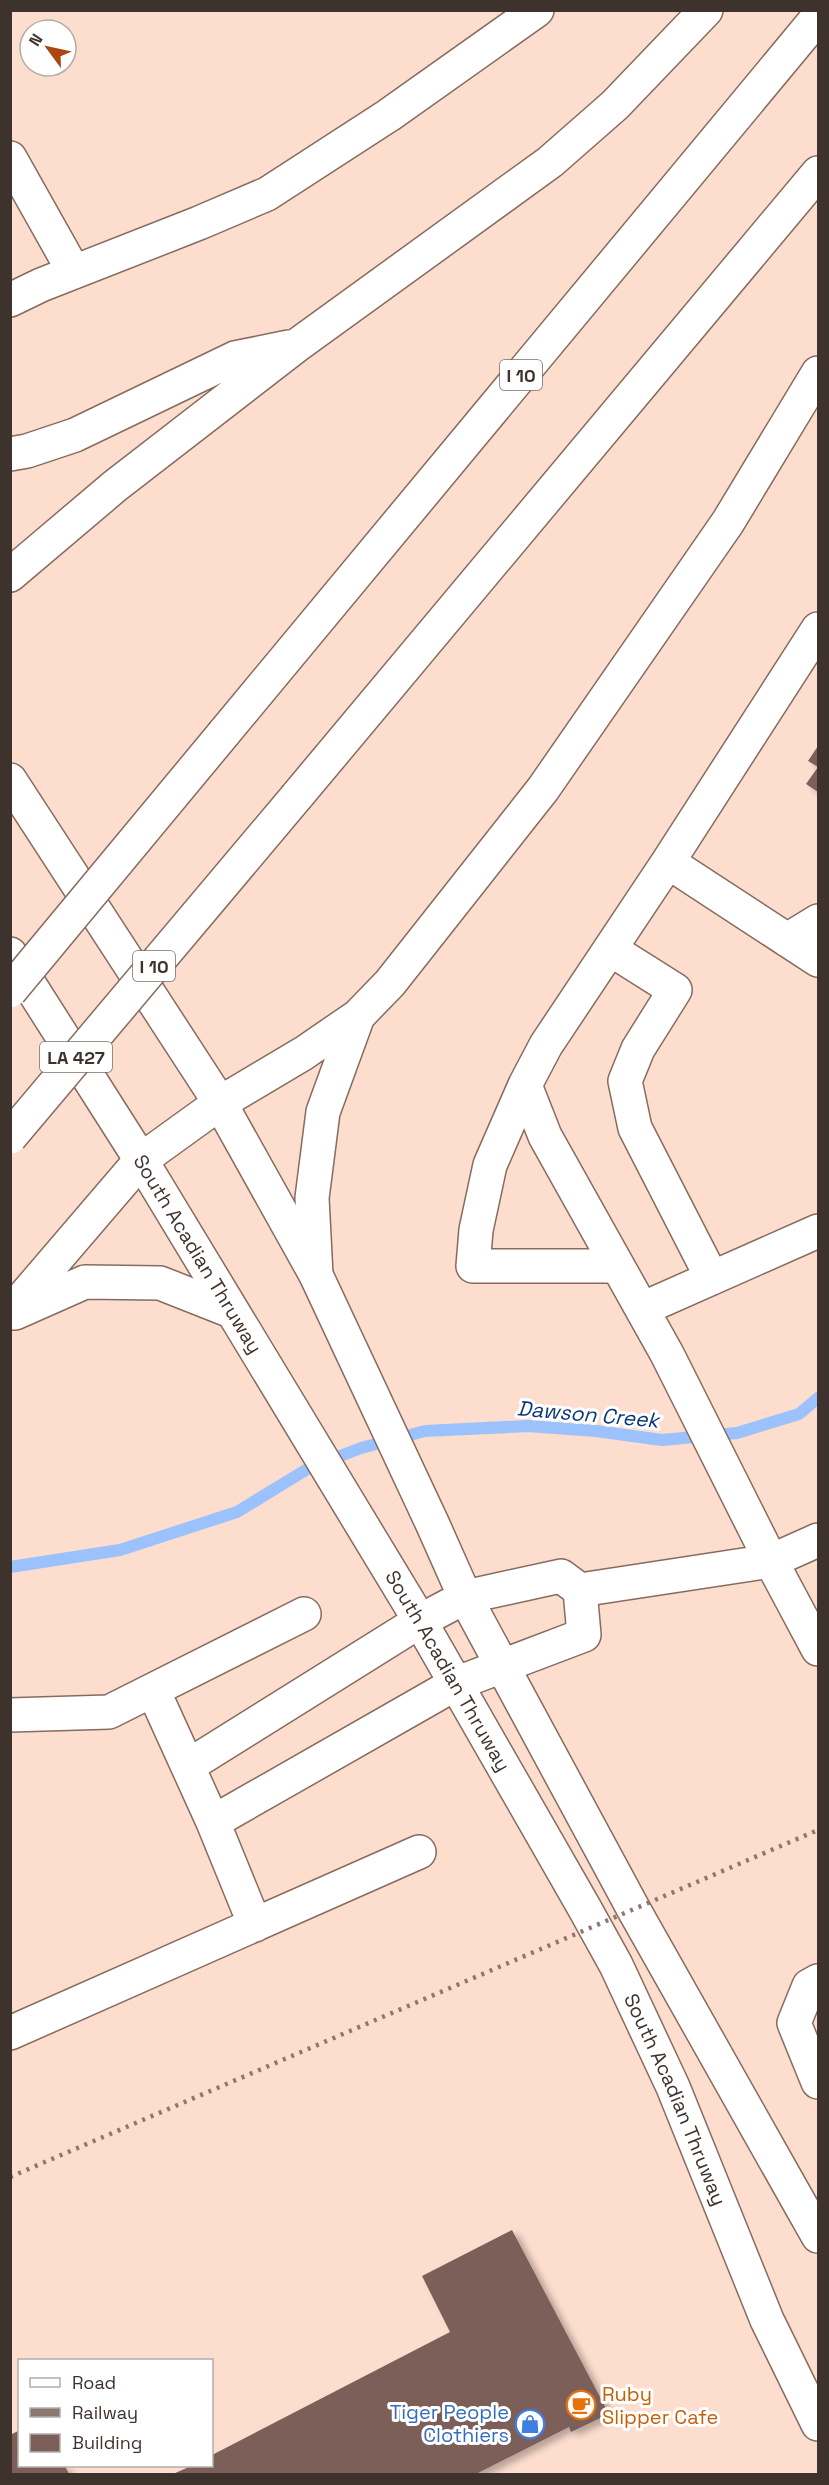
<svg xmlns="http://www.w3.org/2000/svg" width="829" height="2485" font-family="'Space Grotesk',sans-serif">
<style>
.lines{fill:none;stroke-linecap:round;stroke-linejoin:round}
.stream{stroke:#9bc2fd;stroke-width:12}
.building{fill:#7d5f5a;filter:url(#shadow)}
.minor-casing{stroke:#866b5e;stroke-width:36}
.major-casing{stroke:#866b5e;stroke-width:36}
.highway-casing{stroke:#866b5e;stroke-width:36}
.minor{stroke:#fff;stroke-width:33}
.major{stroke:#fff;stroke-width:33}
.highway{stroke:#fff;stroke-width:33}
.rail{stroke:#8c786f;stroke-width:4.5;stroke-dasharray:3 6;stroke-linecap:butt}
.highway-bridge-casing{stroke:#866b5e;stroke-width:36;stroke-linecap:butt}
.highway-bridge{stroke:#fff;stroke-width:33}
.labels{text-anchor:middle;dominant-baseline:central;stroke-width:6;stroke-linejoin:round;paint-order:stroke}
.shield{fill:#fff;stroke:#78706c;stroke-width:1.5}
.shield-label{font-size:18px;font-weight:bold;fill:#3e322d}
.street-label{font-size:20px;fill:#3e322d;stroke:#fff}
.food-label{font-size:20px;fill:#c56008;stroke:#fff;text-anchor:start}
.shop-label{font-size:20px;fill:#366cbe;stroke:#fff;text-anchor:end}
.water-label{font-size:21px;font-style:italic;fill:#08377b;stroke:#fff}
</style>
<defs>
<filter id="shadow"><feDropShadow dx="6" dy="4" stdDeviation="3" flood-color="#0004"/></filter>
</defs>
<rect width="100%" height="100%" fill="#fcddce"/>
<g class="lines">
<!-- stream -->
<path class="stream" d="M10,1567L120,1550L237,1512L309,1468L361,1448L425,1431L528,1426L596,1431L662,1440L737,1433L799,1414L818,1398"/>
</g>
<!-- building -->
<path class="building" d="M818,746V792L806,784L818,767L808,761Z
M512,2230L609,2414L571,2432L569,2427L476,2474H173L191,2466H212V2455L450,2332L422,2276Z
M20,2430V2466H65L69,2474H10V2435Z"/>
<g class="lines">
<!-- minor casing -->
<g class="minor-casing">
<path id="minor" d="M10,158L74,272
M10,300L41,285L199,223L267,194L389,115L537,10
M818,629L668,862L546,1045L525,1085L545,1136L667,1354L771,1561L818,1540
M668,862L818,960
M787,940L818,921
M610,949L675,990L638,1049L625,1081L635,1128L712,1278
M525,1085L490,1165L476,1230L473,1266H617
M642,1309L818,1231
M153,1690L213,1822L255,1925
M10,1715L109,1712L304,1614
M188,1766L420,1621L465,1597L561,1576L580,1590L771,1561L818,1649
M213,1822L455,1684L584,1635L580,1590
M818,1981L809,1986L794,2023L818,2082
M10,2033L419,1852"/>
</g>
<!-- major casing -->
<g class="major-casing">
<g id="major">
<path d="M10,780L220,1103L316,1275L433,1525L465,1597L634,1910L818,2236"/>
<path id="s1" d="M10,954L141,1160L420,1621L585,1909L616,1965L673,2087L767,2320L818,2424"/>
</g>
</g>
<!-- highway casing -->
<g class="highway-casing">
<path id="highway" d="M10,454L27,451L75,435L235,358L289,347
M10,575L115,486L296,346L550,162L615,105L706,10
M224,733L818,17
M297,796L818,173
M316,1275L312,1198L323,1112L358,1016
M10,1313L141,1160L220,1103L304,1053L358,1016L390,983L543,789L728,522L818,373
M15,1313L85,1282L160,1283L231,1311"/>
</g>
<!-- minor -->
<use href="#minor" class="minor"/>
<!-- major -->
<use href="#major" class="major"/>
<!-- highway -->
<use href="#highway" class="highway"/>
<!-- rail -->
<path class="rail" d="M10,2177L818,1830"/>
<!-- highway-bridge casing -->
<g class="highway-bridge-casing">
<path id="highway-bridge" d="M10,991L224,733
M10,1137L297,796"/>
</g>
<!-- highway-bridge -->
<use href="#highway-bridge" class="highway-bridge"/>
</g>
<!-- icons -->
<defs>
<g id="cafe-ring" transform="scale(1.5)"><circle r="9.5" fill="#fff" stroke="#e8710a" stroke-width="1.5"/><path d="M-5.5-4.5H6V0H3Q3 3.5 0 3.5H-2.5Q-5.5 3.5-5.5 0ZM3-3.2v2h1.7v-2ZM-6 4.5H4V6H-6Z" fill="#e8710a"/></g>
<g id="shop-ring" transform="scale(1.5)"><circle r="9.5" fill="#fff" stroke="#3f7fe0" stroke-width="1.5"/><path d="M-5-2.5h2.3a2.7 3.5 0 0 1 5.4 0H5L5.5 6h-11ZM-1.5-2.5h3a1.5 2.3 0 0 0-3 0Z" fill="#3f7fe0"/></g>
</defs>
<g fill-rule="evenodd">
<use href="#cafe-ring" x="581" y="2405"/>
<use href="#shop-ring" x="530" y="2424"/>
</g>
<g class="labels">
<!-- shield labels -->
<g class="shield">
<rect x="500" y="360" width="42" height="30" rx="4.5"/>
<rect x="133" y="951" width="42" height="30" rx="4.5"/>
<rect x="40" y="1042" width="72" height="30" rx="4.5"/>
</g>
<g class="shield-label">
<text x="521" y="375">I 10</text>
<text x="154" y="966">I 10</text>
<text x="76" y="1057">LA 427</text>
</g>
<!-- street labels -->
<g class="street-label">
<text stroke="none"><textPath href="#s1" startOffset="354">South Acadian Thruway</textPath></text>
<text stroke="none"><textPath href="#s1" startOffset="840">South Acadian Thruway</textPath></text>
<text stroke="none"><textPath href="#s1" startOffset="1326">South Acadian Thruway</textPath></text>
</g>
<!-- food labels -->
<g class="food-label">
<text x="602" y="2394">Ruby<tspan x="602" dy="23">Slipper Cafe</tspan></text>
</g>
<!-- shop labels -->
<g class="shop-label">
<text x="509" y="2412">Tiger People<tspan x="509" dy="23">Clothiers</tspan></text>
</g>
<!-- water labels -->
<g class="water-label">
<text transform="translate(588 1414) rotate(5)">Dawson Creek</text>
</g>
</g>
<!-- border -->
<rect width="829" height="2485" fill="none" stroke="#3e322d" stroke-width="24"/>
<!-- legend -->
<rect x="18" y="2359" width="195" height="108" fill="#ffffff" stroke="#b2adab" stroke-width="1.5"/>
<rect x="30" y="2378" width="30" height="9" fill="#ffffff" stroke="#b2adab" stroke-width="1.5"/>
<text x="72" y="2389" font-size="18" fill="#3e322d">Road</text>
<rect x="30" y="2408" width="30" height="9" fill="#8c786f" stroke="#b2adab" stroke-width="1.5"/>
<text x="72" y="2419" font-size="18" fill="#3e322d">Railway</text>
<rect x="30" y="2434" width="30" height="18" fill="#7d5f5a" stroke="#b2adab" stroke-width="1.5"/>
<text x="72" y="2449" font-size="18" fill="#3e322d">Building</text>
<!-- north arrow -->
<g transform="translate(48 48) rotate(303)"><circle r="28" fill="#ffffff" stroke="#b2adab" stroke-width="1.5"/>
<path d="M0-4.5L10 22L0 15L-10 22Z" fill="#aa4611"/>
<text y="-9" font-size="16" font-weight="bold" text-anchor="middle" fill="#3e322d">N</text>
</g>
</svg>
